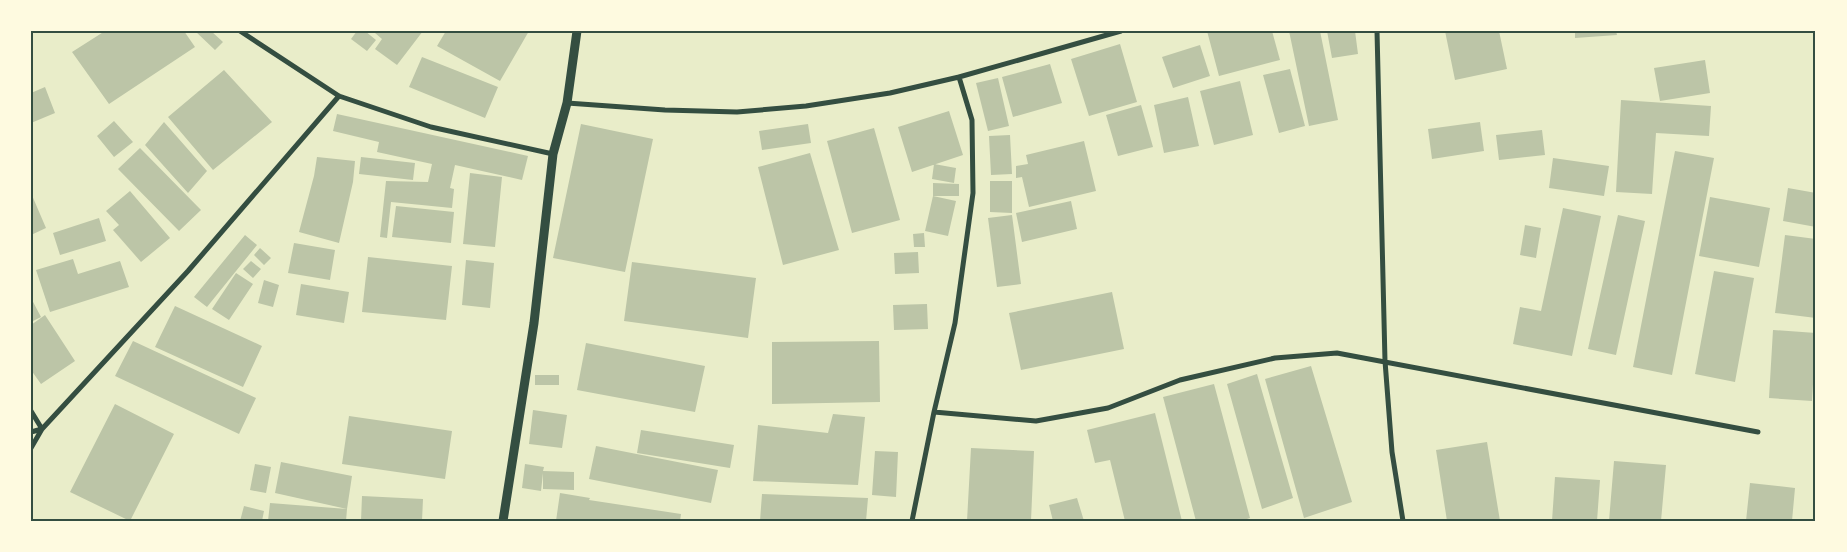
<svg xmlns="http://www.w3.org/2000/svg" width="1847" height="552" font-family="Roboto,sans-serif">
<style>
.building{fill:#bcc5a7}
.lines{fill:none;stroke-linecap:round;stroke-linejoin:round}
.minor{stroke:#344e41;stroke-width:5}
.tertiary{stroke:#344e41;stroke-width:9}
.neatline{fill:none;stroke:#344e41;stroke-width:2}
</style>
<rect width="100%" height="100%" fill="#e9edc9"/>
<!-- building -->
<path class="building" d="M105,31H184L195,47L109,104L72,52Z
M195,31H211L223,42L215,50Z
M357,31H365L376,40L367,51L351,39Z
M377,31H423L397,65L375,49L382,39L375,33Z
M446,31L456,32L529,31L500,81L437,46Z
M1207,31H1272L1280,60L1219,76Z
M1289,31H1320L1338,120L1309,126Z
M1327,31H1355L1358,54L1332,58Z
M1445,31H1499L1507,69L1455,80Z
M1575,31H1616L1617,35L1575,38Z
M1120,44L1137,102L1089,116L1071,59Z
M1200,45L1210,76L1173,88L1162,57Z
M422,57L498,87L485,118L409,87Z
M1705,60L1710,93L1660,101L1654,68Z
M1050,64L1062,103L1013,117L1002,77Z
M1290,69L1305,126L1279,133L1263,75Z
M224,70L272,122L213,170L168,117Z
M998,78L1009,126L988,131L976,83Z
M1240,81L1253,135L1214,145L1200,91Z
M45,87L55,113L31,123V93Z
M1188,97L1199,146L1164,153L1154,105Z
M1621,100L1711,106L1709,136L1656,133L1652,194L1616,192Z
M1141,105L1153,147L1118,156L1106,115Z
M949,111L963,155L912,172L898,127Z
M337,114L528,156L522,180L455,165L450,188L454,189L452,208L391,202L387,238L380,237L386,181L428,182L432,164L377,152L379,142L333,131Z
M114,121L133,142L114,157L97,136Z
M164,122L207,171L188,193L145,145Z
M1480,122L1484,151L1432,159L1428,129Z
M581,124L653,139L625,272L553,258Z
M808,124L811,143L762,150L759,131Z
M874,128L900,220L852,233L827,141Z
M1542,130L1545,155L1499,160L1496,135Z
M1010,135L1012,174L991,175L989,136Z
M1084,141L1096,191L1029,207L1022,177L1016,178V166L1028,164L1026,155Z
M140,148L201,210L179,231L118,169Z
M1675,151L1714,158L1672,375L1633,367Z
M810,153L839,250L783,265L758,167Z
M317,157L355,161L353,182L339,243L299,232L314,176Z
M361,157L415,163L413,180L359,174Z
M1553,158L1609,166L1604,196L1549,188Z
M934,164L956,168L954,183L932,179Z
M470,173L502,177L495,247L463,244Z
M990,181H1012V213L990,212Z
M933,183L959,184V196H933L956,201L948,236L925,231L933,196Z
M1788,188L1816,193V227L1783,221Z
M130,191L170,238L141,262L113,230L119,225L106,211Z
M31,193L46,228L31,235Z
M1710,197L1770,208L1759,267L1699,256Z
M1071,201L1077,229L1022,242L1016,213Z
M396,206L454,212L451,243L392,237Z
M1563,208L1601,216L1572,356L1513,344L1520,307L1541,311Z
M1012,215L1021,284L997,287L988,218Z
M1618,215L1645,221L1616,355L1588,349Z
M99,218L106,241L60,255L53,233Z
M1525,225L1541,228L1536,258L1520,255Z
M924,233L925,247H914L913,234Z
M245,235L257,245L207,307L194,297Z
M1785,235L1816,239V318L1775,313Z
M294,243L335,250L330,280L288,273Z
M260,248L271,258L264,265L254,255Z
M918,252L919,273L895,274L894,253Z
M368,257L452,266L446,320L362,312Z
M73,259L78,274L120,261L129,287L50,312L36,270Z
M466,260L494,263L490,308L462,305Z
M251,261L261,269L253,278L243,269Z
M632,262L756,278L748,338L624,321Z
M1714,271L1754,278L1735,382L1695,374Z
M236,273L253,284L229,320L212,309Z
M264,280L279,285L273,307L258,303Z
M301,284L349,292L344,323L296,315Z
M1112,292L1124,349L1021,370L1009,313Z
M31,298L41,317L31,322Z
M927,304L928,329L894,330L893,305Z
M175,306L262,346L243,387L155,347Z
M45,315L75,361L41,384L31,370V325Z
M1773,330L1816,333L1812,401L1769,398Z
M133,341L256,398L239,434L115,376Z
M879,341L880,402L772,404V342Z
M586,343L705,366L695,412L577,390Z
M1311,366L1352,502L1304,518L1265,379Z
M1257,374L1293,498L1262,509L1227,384Z
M535,375H559V385H535Z
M1214,384L1250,518L1241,521H1196L1163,397Z
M115,404L174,434L130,521L70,492Z
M533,410L567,415L562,448L529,444Z
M1155,413L1182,521H1125L1110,460L1095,463L1087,430Z
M833,414L865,417L858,485L753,481L758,425L828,433Z
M349,416L452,431L445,479L342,464Z
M641,430L734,445L730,468L637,453Z
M1487,442L1500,521H1447L1436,450Z
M596,446L718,470L711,503L589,479Z
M971,448L1034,451L1031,521H967Z
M875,451L898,452L896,497L872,495Z
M1614,461L1666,465L1661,521H1609Z
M281,462L352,476L347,509L275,493Z
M255,464L271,467L266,493L250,490Z
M525,464L544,467L543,471L574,472V490L543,489V473L541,491L522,488Z
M1555,477L1600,480L1597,521H1552Z
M1750,483L1795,488L1792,521H1746Z
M560,493L590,498L589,500L681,514L680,521H556Z
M762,494L868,498L866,521H760Z
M362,496L423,499L422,521H361Z
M1077,498L1084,521H1053L1049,505Z
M270,503L347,509L346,521H268Z
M244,506L264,511L262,521H240Z"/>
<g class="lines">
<!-- minor -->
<path class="minor" d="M240,31L339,96L431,127L553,154
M1377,31L1385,361L1392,452L1403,521
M567,103L665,110L737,112L806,106L890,93L959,77L1121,31
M31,411L42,429L31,432
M934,412L1036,421L1108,408L1180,380L1275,358L1337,353L1758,432
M31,448L42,429L188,271L339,96
M912,521L934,412L955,323L973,193L972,120L959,77"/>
<!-- tertiary -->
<path class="tertiary" d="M503,521L534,323L553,154L567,103L577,31"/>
</g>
<!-- border -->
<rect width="1847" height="552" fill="none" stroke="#fefae0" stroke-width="65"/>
<rect x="32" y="32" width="1782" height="488" class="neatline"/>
</svg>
